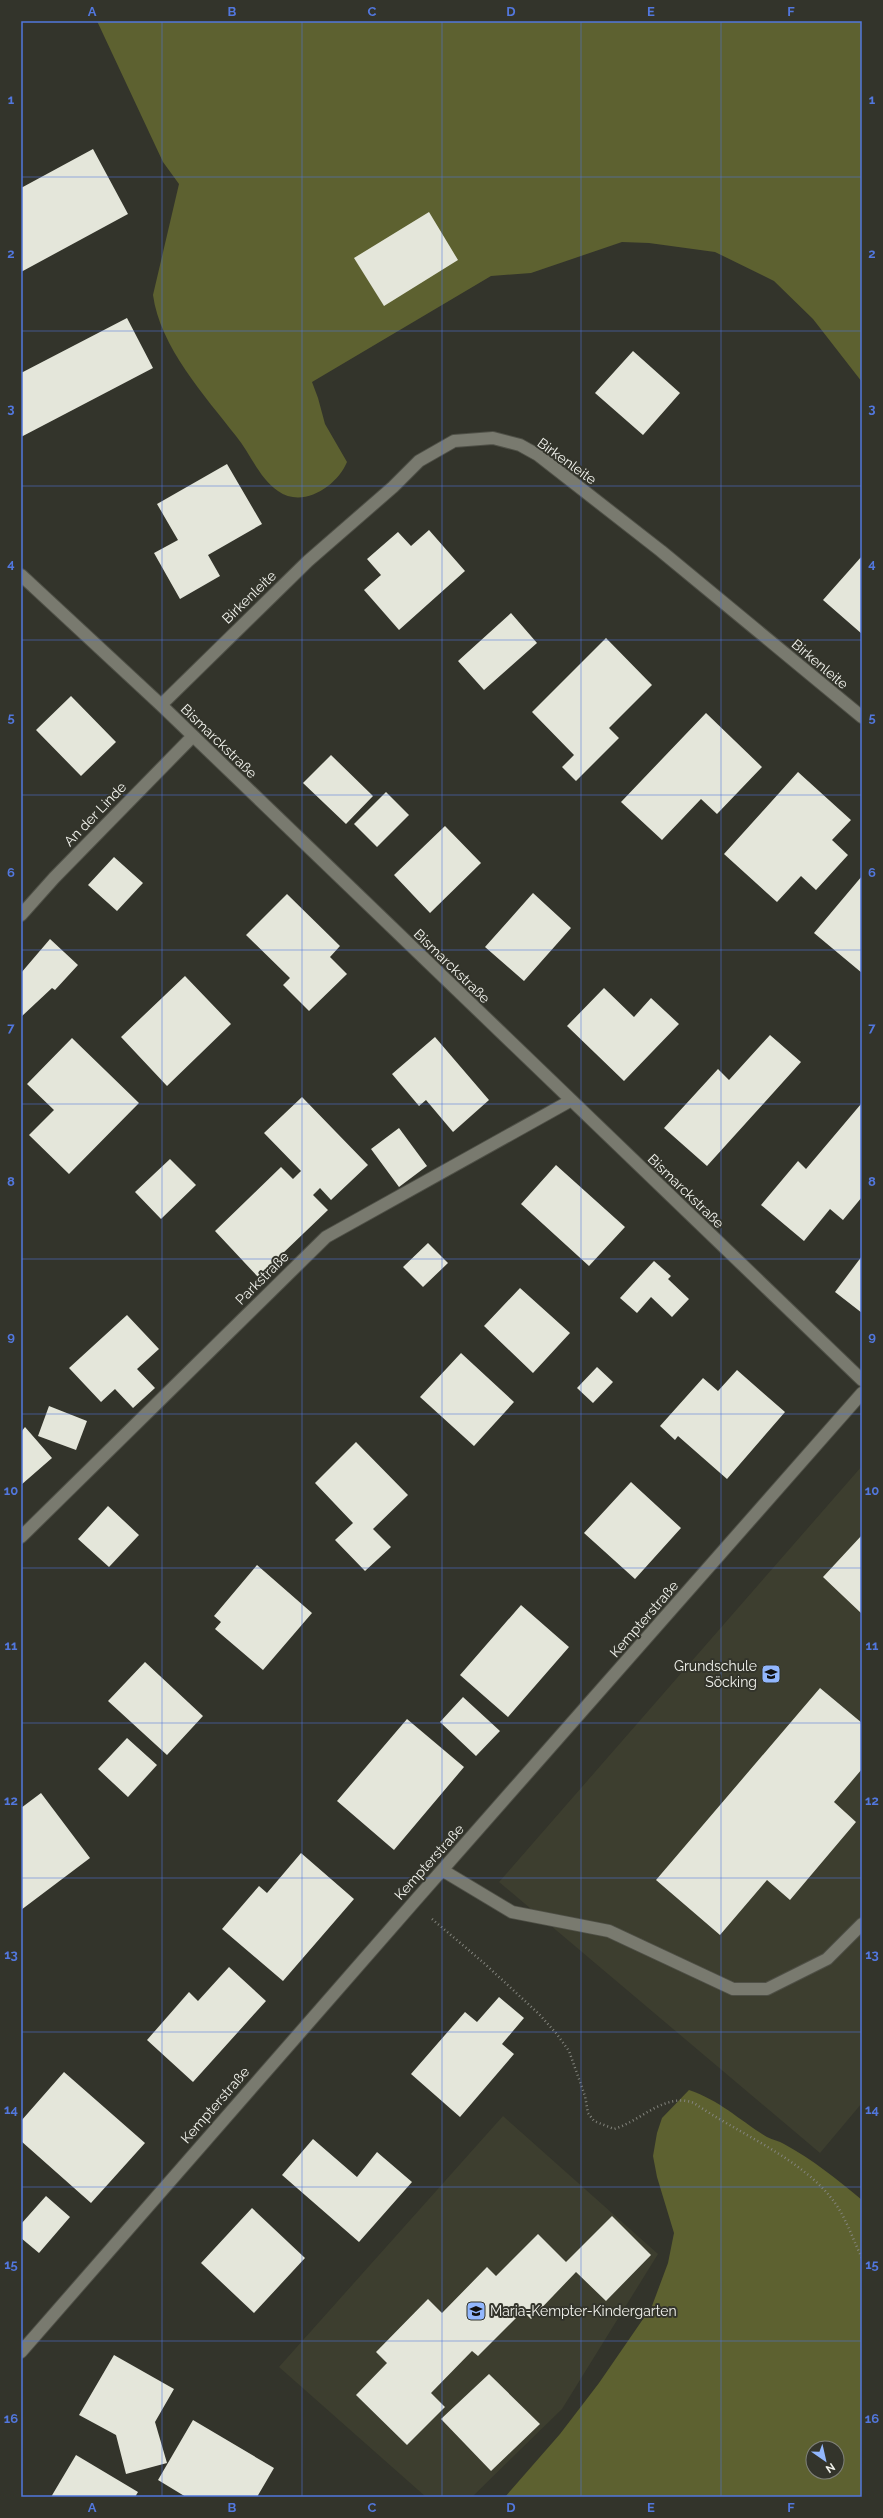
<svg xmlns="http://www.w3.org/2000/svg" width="883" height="2518" font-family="Raleway,sans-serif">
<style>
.built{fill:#3d3e2f}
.green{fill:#5d6130;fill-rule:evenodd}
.building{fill:#e4e6da}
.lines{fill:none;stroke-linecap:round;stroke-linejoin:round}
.minor-casing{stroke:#4f5047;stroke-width:14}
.path{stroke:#84857e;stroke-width:2.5;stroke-dasharray:1 3;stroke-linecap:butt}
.minor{stroke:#797a6f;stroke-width:12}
.grid{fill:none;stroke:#5277dd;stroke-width:1;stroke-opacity:0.55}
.labels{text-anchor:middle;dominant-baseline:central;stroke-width:4;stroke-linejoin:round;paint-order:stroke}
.street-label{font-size:14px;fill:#f2f3ed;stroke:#33342b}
.poi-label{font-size:14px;fill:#f2f3ed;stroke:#33342b;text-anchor:end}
.neatline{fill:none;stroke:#5277dd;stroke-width:1.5}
.grid-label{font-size:13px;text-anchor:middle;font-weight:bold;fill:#5277dd}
</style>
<rect width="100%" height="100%" fill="#33342b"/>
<!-- built -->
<path class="built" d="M862,1466V2103L820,2153L499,1882Z
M503,2116L658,2254L562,2409L472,2497H426L279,2367Z"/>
<!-- green -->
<path class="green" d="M97,21H862V382L813,319L774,281L715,252L649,243L622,242L531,273L491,276L312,382L318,398L325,424L347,462C337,486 303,509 278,491C259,478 250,453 236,436C205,396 160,347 153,295L179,184L163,162Z
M689,2090C721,2101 739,2120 767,2137C773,2140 779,2141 784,2144C812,2159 838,2180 862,2200V2497H505L560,2434L599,2383L652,2306L668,2263L674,2233L657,2177L653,2156L657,2133L662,2118ZM813,2448H837V2472H813Z"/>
<!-- building -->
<path class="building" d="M93,149L128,214L21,272V188Z
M429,212L458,260L384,306L354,258Z
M127,318L153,368L21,437V373Z
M633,351L680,393L643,435L595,393Z
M227,464L262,524L208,555L220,576L180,599L154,553L178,540L157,504Z
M429,530L465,571L399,630L364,590L381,575L367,559L398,532L411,546Z
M862,556V634L823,600Z
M511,613L537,643L484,690L458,661Z
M606,638L652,685L609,728L619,738L576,781L562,767L574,755L532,712Z
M71,696L116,742L81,776L36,730Z
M706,713L762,767L717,814L701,799L662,840L621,802Z
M331,755L373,796L346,824L303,783Z
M798,772L851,820L832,840L848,855L816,890L801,876L777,902L724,854Z
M386,792L409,815L377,847L354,824Z
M445,826L481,863L430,913L394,875Z
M114,857L143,883L117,911L88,885Z
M862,876V973L814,933Z
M533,893L571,928L524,981L485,947Z
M287,894L340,946L330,957L347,974L309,1011L283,985L290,978L246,935Z
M50,939L78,965L55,990L52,988L21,1017V973Z
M185,976L231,1024L167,1086L121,1037Z
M604,988L634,1017L651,998L679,1024L624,1081L567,1026Z
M770,1035L801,1062L707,1166L664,1128L718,1069L729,1080Z
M435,1037L489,1100L453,1132L426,1100L419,1106L392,1074Z
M72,1038L139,1103L69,1174L29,1135L54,1110L27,1084Z
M302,1097L368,1165L331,1200L320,1188L313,1195L328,1210L258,1277L215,1231L281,1167L293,1179L301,1171L264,1133Z
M861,1104L862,1197L843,1220L830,1209L804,1241L761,1205L798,1161L806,1169Z
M399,1128L427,1166L399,1187L371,1149Z
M170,1159L196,1185L161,1219L135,1192Z
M556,1165L625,1227L589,1266L521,1204Z
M428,1243L448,1263L423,1287L403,1267Z
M862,1256V1313L835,1292Z
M654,1261L671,1276L668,1279L689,1299L672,1317L651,1297L637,1313L620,1298Z
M520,1288L570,1333L533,1373L484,1326Z
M127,1315L159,1349L137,1369L155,1388L133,1408L115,1389L101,1402L69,1368Z
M461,1353L514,1402L474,1446L420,1397Z
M597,1367L613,1382L593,1403L577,1388Z
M737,1370L785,1412L727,1479L678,1436L675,1440L660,1426L703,1378L718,1391Z
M49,1406L87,1421L76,1450L38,1436Z
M25,1427L52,1458L21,1485V1432Z
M356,1442L408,1495L373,1529L391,1547L365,1571L335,1540L353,1523L315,1483Z
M631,1482L681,1528L635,1579L584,1533Z
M108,1506L139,1535L109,1567L78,1539Z
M862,1535V1614L823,1577Z
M257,1565L312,1613L263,1670L215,1629L221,1622L214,1616Z
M521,1605L569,1647L508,1717L460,1675Z
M145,1662L203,1716L167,1755L108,1701Z
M820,1688L862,1723V1769L834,1802L856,1822L790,1900L767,1880L720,1935L656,1880Z
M463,1697L500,1731L476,1756L440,1722Z
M407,1719L464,1767L394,1850L337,1801Z
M127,1738L157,1765L128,1797L98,1769Z
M41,1793L90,1858L21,1910V1808Z
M301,1853L354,1899L283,1981L222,1929L259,1886L267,1893Z
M229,1967L266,2001L193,2082L147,2040L189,1992L198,2001Z
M499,1997L524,2018L502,2044L514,2054L460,2117L411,2074L465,2012L477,2022Z
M64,2072L145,2143L91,2203L21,2141V2121Z
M313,2139L357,2177L377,2152L412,2182L359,2242L282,2175Z
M46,2196L70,2217L39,2253L21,2238V2224Z
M252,2208L305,2258L254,2313L201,2263Z
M612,2216L651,2255L606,2301L576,2272L531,2319L523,2311L478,2356L472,2351L431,2393L445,2407L407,2445L356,2395L387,2363L376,2352L428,2299L442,2313L487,2267L496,2276L538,2234L566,2262Z
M114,2355L174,2389L155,2422L167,2463L126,2474L116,2435L79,2415Z
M489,2374L540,2424L491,2471L441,2419Z
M193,2420L274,2468L257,2497H186L158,2480Z
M76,2455L138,2492L135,2497H51Z"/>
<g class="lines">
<!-- minor casing -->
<g class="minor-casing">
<path id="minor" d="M21,575L161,705L862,1380
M161,705L308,561L393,487L419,461L454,441L493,438L520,445L538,455L661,551L862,717
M21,915L54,878L193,736
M21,1537L326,1237L570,1101
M442,1870L512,1912L609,1931L733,1989H767L827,1959L862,1924
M21,2352L414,1902L862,1393"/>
</g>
<!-- path -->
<path class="path" d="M432,1919L485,1964L539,2014L556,2033L569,2051L585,2096L588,2113L594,2121L614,2129C641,2121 665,2092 694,2103C737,2133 804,2159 835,2203C847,2220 853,2240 862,2258"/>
<!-- minor -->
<use href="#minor" class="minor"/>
</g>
<!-- grid -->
<path class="grid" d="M162,21V2497M302,21V2497M442,21V2497M581,21V2497M721,21V2497M21,177H862M21,331H862M21,486H862M21,640H862M21,795H862M21,950H862M21,1104H862M21,1259H862M21,1414H862M21,1568H862M21,1723H862M21,1878H862M21,2032H862M21,2187H862M21,2341H862"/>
<!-- icons -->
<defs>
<g id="school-square" transform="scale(1)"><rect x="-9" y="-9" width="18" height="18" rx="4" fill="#92b7fd" stroke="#33342b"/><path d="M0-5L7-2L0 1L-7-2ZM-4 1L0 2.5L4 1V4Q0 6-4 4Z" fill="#111"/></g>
</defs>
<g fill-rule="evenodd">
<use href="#school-square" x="771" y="1674"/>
<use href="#school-square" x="476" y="2311"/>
</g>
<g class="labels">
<!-- street labels -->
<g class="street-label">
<text transform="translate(567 461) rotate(36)">Birkenleite</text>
<text transform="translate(249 597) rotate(-44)">Birkenleite</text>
<text transform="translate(820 664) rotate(40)">Birkenleite</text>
<text transform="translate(219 741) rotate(44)">Bismarckstraße</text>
<text transform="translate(95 814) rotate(-46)">An der Linde</text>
<text transform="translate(452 966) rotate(44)">Bismarckstraße</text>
<text transform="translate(686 1191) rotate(44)">Bismarckstraße</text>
<text transform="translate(262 1278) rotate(-45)">Parkstraße</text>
<text transform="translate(644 1619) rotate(-49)">Kempterstraße</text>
<text transform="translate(429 1862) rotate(-48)">Kempterstraße</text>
<text transform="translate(215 2105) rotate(-49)">Kempterstraße</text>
</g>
<!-- poi labels -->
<g class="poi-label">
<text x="757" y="1666">Grundschule<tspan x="757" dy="16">Söcking</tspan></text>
<text x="490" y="2311" text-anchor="start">Maria-Kempter-Kindergarten</text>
</g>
</g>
<!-- border -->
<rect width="883" height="2518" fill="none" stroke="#33342b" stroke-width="44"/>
<!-- north arrow -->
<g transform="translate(825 2460) rotate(146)"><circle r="19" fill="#33342b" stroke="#7f8079"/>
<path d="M0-3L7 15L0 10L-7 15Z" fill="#92b7fd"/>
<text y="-6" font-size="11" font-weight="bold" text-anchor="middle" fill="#f2f3ed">N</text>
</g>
<rect x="22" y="22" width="839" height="2474" class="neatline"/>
<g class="grid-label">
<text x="92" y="16">A</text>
<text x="232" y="16">B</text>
<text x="372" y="16">C</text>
<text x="511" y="16">D</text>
<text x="651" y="16">E</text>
<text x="791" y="16">F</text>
<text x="11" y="104">1</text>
<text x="872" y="104">1</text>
<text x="11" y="258">2</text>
<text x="872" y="258">2</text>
<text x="11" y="413">3</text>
<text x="872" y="413">3</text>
<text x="11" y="568">4</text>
<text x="872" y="568">4</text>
<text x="11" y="722">5</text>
<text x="872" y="722">5</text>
<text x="11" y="877">6</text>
<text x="872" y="877">6</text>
<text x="11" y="1032">7</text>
<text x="872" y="1032">7</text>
<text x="11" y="1186">8</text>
<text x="872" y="1186">8</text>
<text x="11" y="1341">9</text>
<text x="872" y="1341">9</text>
<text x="11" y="1495">10</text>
<text x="872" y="1495">10</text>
<text x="11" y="1650">11</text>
<text x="872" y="1650">11</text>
<text x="11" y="1805">12</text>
<text x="872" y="1805">12</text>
<text x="11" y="1959">13</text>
<text x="872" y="1959">13</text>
<text x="11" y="2114">14</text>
<text x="872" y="2114">14</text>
<text x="11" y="2269">15</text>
<text x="872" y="2269">15</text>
<text x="11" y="2423">16</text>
<text x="872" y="2423">16</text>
<text x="92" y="2512">A</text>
<text x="232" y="2512">B</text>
<text x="372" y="2512">C</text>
<text x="511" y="2512">D</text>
<text x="651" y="2512">E</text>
<text x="791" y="2512">F</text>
</g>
</svg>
